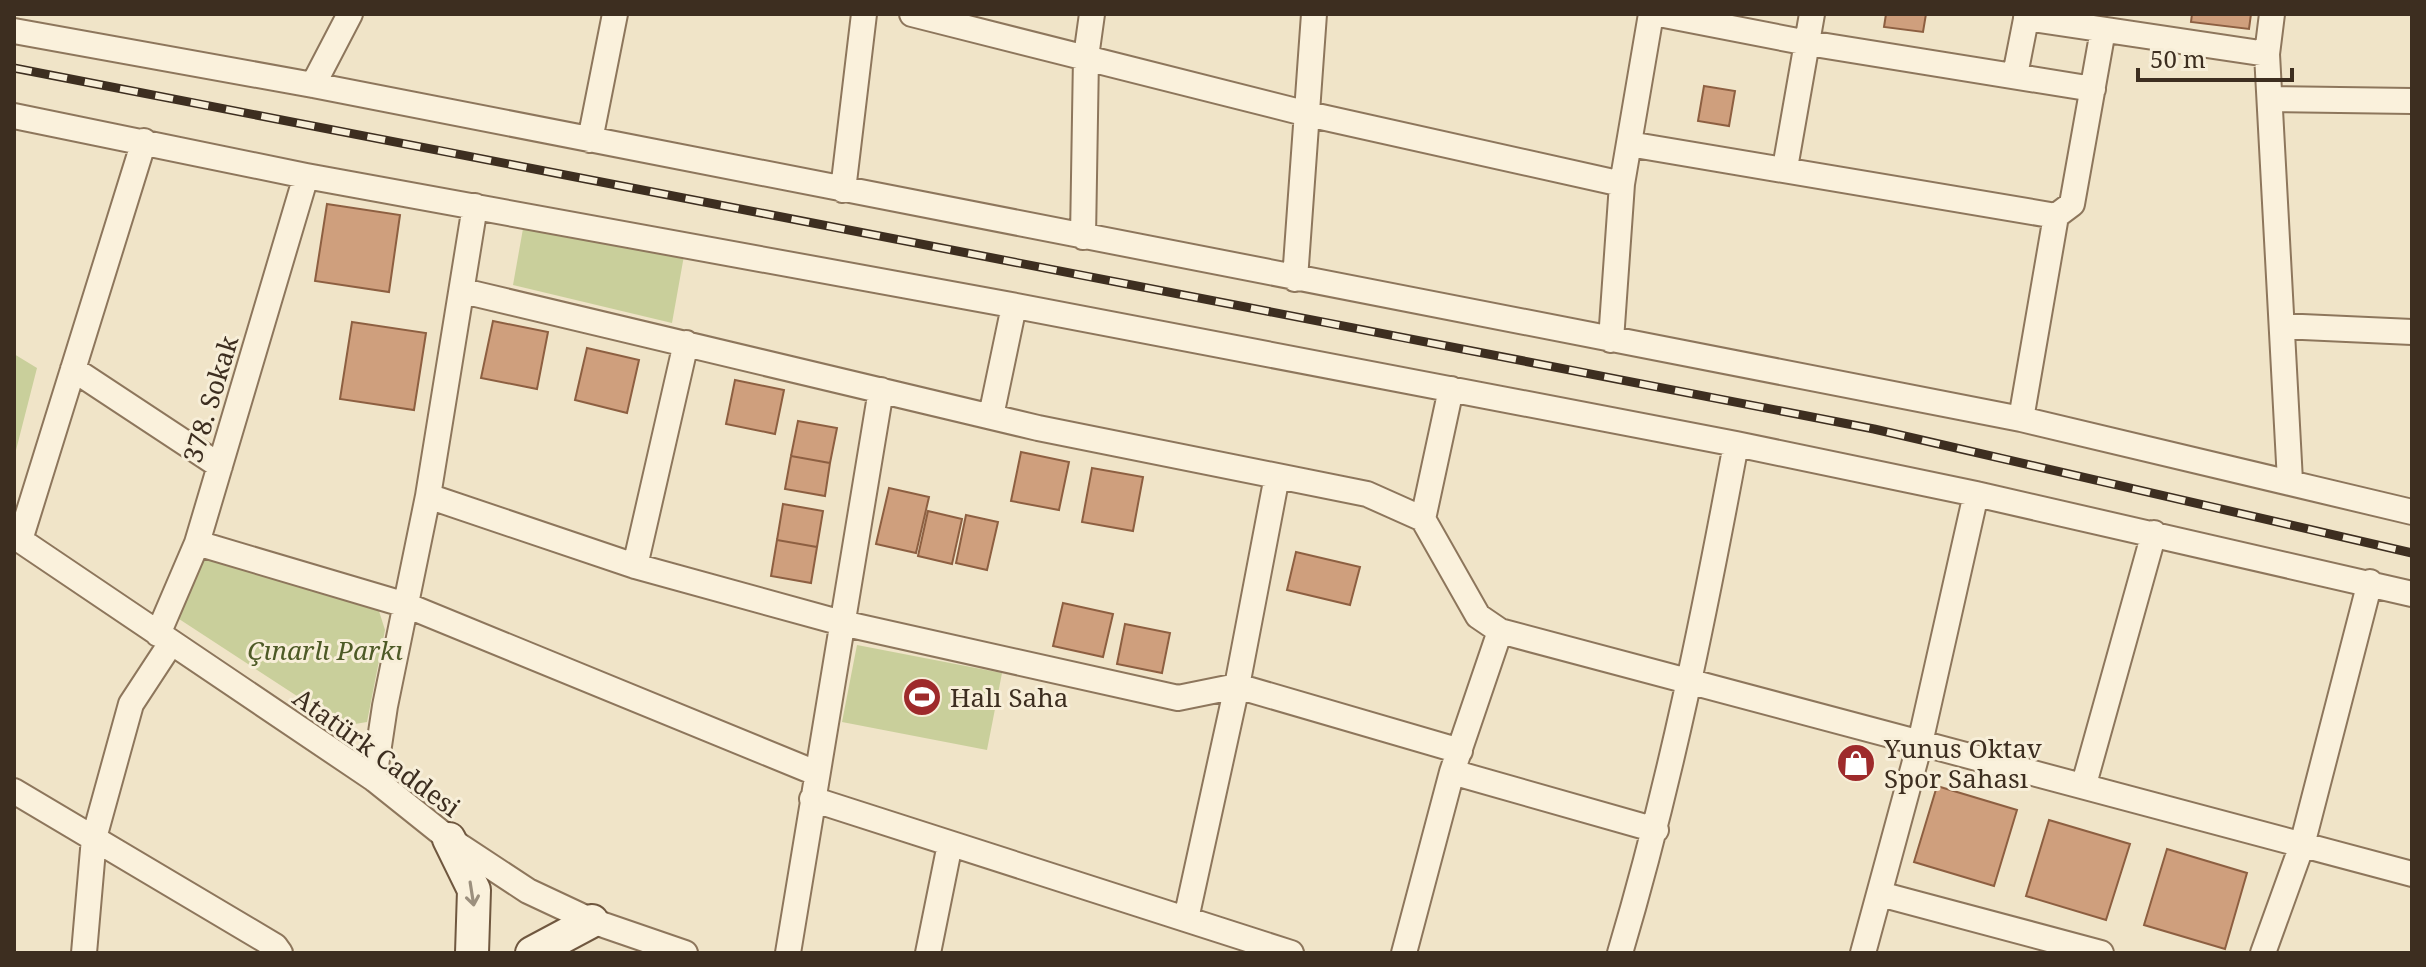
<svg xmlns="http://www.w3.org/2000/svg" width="2426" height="967" font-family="'Noto Serif',serif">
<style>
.green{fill:#c9cf9b}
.building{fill:#cf9f7d;stroke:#8d5f41;stroke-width:2}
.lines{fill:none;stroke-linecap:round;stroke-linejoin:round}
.street-casing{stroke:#8d765c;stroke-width:28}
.secondary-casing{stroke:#6f573f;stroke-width:36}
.street{stroke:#faf1dc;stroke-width:24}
.secondary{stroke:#faf1dc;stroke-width:32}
.rail-casing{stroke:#3d2e20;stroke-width:9}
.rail{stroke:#f7eed8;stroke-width:6;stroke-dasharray:18;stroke-linecap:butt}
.oneway{stroke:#9c907e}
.labels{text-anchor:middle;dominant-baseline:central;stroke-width:6;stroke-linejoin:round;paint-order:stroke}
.street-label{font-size:26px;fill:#3d2e20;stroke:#f7eed8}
.park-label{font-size:26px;font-style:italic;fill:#4d5a26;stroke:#f7eed8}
.poi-label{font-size:26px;fill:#3d2e20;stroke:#f7eed8;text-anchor:start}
</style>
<rect width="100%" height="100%" fill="#f0e4c8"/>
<!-- green -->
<path class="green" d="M524,223L685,250L672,323L513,285Z
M14,354L37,368L14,458Z
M204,557L379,611L385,630L367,722L343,726L176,617Z
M857,645L1002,673L987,750L842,722Z"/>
<!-- building -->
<path class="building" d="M1886,14H1926L1923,32L1884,27Z
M2192,14H2251L2249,29L2191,22Z
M1704,86L1735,91L1729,126L1698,121Z
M327,204L400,215L389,292L315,281Z
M493,321L548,332L537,389L481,378Z
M352,322L426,333L414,410L340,399Z
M587,348L639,360L627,413L575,400Z
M735,380L784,390L775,434L726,424Z
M798,421L837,428L830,463L791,456Z
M1021,452L1069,462L1059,510L1011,501Z
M791,456L830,463L825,496L785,489Z
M1092,468L1143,477L1133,531L1082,522Z
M889,488L929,497L916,553L876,544Z
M783,504L823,511L817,547L777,540Z
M928,511L962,519L952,564L918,556Z
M966,515L998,522L987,570L956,563Z
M777,540L817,547L811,583L771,576Z
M1296,552L1360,567L1350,605L1287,590Z
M1063,603L1113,614L1103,657L1053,646Z
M1125,624L1170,633L1162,673L1117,664Z
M1937,786L2017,810L1994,886L1914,862Z
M2049,820L2130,844L2106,920L2026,896Z
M2167,849L2247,873L2225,949L2144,925Z"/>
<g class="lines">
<!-- street casing -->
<g class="street-casing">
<path id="street" d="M912,14L1308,114L1622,184
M1659,14L1808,43L2093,89
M2272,14L2267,54L2290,481
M2026,18L2267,54
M14,31L313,85L2021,419L2412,512
M2015,75L2027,14
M313,85L350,14
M2270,99L2412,101
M14,116L306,176L1006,304L1736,444L1976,494L2412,594
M590,140L615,14
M1629,144L2056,216L2072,204L2103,30
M1785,168L1812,14
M843,190L864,14
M1083,237L1086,57L1092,14
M1295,279L1314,14
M463,291L1038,428L1367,494L1423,519L1478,616L1500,631L2412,874
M2282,326L2412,332
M1611,340L1622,184L1651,14
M73,369L220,466
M991,416L1014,306
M2021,419L2056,216
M428,496L635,566L842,623L1178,698L1237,686L1460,751
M1423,519L1451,389
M14,536L374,779L449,839L528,891L592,921L685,953
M20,540L144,141
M197,543L406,605L816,773
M635,566L686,343
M158,634L197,543L306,176
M1452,772L1656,830
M374,779L385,706L428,496L475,206
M2084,784L2154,533
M14,791L275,946L280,953
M812,799L1291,953
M1880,894L2101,953
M1186,919L1237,686L1277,476
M84,953L94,838L131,704L171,643
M788,953L881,390
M928,953L950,844
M1404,953L1452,772L1500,631
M1620,953C1670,785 1704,616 1736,444
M1863,953L1920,743L1976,494
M2263,953L2302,845L2370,582"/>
</g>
<!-- secondary casing -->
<g class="secondary-casing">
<path id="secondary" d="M449,839L474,890L472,953
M532,953L592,921"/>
</g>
<!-- street -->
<use href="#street" class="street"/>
<!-- secondary -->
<use href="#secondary" class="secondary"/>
<!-- rail casing -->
<g class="rail-casing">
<path id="rail" d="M14,68L1874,429L2412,553"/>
</g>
<!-- rail -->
<use href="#rail" class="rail"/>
</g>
<!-- one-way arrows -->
<defs><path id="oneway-shaft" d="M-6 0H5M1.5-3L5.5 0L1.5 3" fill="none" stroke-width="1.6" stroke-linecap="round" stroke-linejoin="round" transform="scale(2)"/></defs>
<use class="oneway" href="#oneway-shaft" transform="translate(472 894) rotate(81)"/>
<!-- icons -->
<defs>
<g id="stadium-disc" transform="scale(2)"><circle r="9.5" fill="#9e2a2b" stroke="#f7eed8"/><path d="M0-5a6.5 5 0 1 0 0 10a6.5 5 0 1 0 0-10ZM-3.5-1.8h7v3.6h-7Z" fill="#fff"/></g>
<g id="shop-disc" transform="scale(2)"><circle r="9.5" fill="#9e2a2b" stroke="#f7eed8"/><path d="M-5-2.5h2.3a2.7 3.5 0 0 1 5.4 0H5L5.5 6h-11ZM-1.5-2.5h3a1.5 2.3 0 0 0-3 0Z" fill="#fff"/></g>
</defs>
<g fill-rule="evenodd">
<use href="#stadium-disc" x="922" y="697"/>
<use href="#shop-disc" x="1856" y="763"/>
</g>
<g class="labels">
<!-- street labels -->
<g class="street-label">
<text transform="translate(210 399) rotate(-73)">378. Sokak</text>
<text transform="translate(377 752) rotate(36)">Atatürk Caddesi</text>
</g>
<!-- park labels -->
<g class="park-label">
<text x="325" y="650">Çınarlı Parkı</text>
</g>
<!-- poi labels -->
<g class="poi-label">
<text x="950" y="697">Halı Saha</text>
<text x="1884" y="748">Yunus Oktav<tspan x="1884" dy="30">Spor Sahası</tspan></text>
</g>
</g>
<!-- border -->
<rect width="2426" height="967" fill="none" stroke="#3d2e20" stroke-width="32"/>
<!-- scale -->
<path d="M2138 68v12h154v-12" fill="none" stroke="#3d2e20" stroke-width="4"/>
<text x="2150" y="68" font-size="24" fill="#3d2e20" stroke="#f7eed8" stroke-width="6" paint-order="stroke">50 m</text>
</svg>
